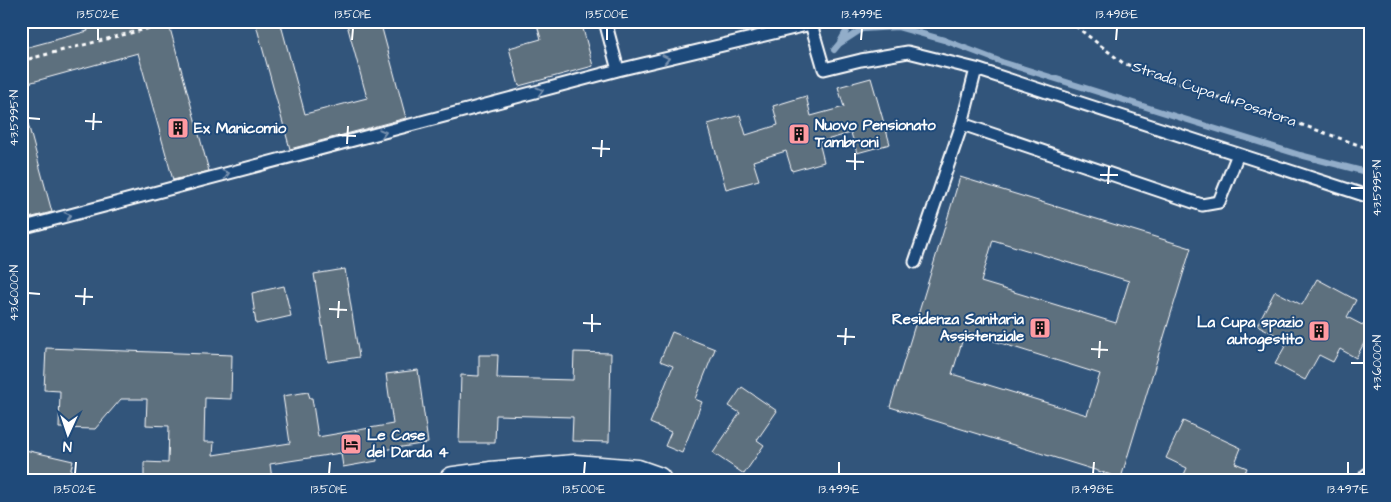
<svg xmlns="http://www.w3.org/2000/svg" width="1391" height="502" font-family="'Architects Daughter',sans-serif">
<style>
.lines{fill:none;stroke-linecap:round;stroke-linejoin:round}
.stream{stroke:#92adc9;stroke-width:6}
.building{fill:#5d6f7e;stroke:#fff;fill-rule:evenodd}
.service-casing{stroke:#fff;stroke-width:15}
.minor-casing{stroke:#fff;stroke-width:26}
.tertiary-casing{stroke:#fff;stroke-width:31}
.path{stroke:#fff;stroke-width:3;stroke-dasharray:4 4;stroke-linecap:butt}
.service{stroke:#1f4a7a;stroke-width:11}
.minor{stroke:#1f4a7a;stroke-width:22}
.tertiary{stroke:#1f4a7a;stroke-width:28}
.oneway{stroke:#7992af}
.ticks{fill:none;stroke:#fff;stroke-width:2}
.labels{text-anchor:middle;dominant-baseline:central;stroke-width:4;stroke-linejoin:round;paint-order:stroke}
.street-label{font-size:15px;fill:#fff;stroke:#1f4a7a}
.poi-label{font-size:15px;font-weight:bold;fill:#fff;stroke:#1f4a7a;text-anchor:start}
.neatline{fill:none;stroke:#fff;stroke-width:2}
.ticks-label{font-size:12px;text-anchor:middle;fill:#fff}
</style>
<rect width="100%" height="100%" fill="#32557b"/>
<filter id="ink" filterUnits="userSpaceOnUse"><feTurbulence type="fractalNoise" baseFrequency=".02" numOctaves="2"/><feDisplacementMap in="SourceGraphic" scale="10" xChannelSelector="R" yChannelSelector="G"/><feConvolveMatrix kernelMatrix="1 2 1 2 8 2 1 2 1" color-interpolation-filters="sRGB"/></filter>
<g filter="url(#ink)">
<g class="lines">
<!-- stream -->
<path class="stream" d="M840,42L852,21
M834,50L839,44L862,29L898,27L944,40L1002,62L1194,122L1300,155L1370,173"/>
</g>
<!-- building -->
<path class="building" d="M85,21H168L209,171L173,180L138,53L21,85V49L88,31Z
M255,21H280L305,114L367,98L346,21H380L406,118L290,149Z
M536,21H581L593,66L519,86L509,48L541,39Z
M871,78L890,144L857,153L851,133L819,142L824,162L792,171L786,151L753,161L759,180L726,189L708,124L740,115L746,135L778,125L773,106L806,96L811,116L844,107L838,87Z
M27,120L52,212L21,220V121Z
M960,177L1191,248L1121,478L890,407ZM993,240L1129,281L1116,323L981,282ZM965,332L1100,374L1087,415L952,374Z
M345,269L359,357L328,362L314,274Z
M1317,279L1356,300L1347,317L1370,329V332L1356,358L1340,349L1333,362L1319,355L1305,380L1275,364L1288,341L1257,325L1275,291L1302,305Z
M284,286L291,316L256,324L252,293Z
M672,332L715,349L695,399L702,402L682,453L665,446L671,432L650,423L673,366L660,361Z
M46,348L232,355L231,399L205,398L204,442H214L213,455L290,443L283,396L308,392L310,398H312L318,437L393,424L386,374L418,370L428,443L376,451L377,461L343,467L341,453L270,464L272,479L261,481H144V462L168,463L169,426L146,425L147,399H121L95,429L59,428L60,391L44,390Z
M574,352L611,353L609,442L572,441L573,417L496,415L495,443H459L461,375L479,376V355H498L497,378L573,380Z
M742,387L777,411L757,440L764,445L744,474L713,453L740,413L729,406Z
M1183,421L1241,448L1235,463L1247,468L1241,481H1181L1187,468L1166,458Z
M21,449L73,461L68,481H21Z"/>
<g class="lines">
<!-- service casing -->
<g class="service-casing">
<path id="service" d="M811,24L824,69L861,60L908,52L976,69L1370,197
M618,70L811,24L814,21
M962,124L1202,205L1219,202L1238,154
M21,228L618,70L605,21
M915,262L962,124L976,69"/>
</g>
<!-- minor casing -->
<g class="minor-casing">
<path id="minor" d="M1369,481L1370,479"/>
</g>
<!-- tertiary casing -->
<g class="tertiary-casing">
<path id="tertiary" d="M453,481L490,476L575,469L637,474L657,481"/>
</g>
<!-- path -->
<path class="path" d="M1069,21L1123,63L1228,101L1294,122L1370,149
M21,61L177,21"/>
<!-- service -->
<use href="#service" class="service"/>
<!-- minor -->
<use href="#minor" class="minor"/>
<!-- tertiary -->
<use href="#tertiary" class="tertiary"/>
</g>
<!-- one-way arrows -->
<defs><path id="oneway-chevron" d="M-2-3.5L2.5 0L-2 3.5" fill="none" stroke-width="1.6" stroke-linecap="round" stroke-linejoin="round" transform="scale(1.25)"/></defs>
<g class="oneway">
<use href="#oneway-chevron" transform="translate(666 59) rotate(-13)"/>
<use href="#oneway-chevron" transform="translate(540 91) rotate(-15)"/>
<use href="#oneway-chevron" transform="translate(383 133) rotate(-15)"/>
<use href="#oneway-chevron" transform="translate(226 174) rotate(-15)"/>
<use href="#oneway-chevron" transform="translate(68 216) rotate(-15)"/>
</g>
</g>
<!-- ticks -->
<path class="ticks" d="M98,40V28M352,40L353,28M607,40V28M861,40L862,28M1116,40L1117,28M28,118L40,119M85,121L102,122M93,130L94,113M338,135L356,136M347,144L348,126M592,148L610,149M601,157L602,140M846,161L864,162M855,170V153M1100,175H1118M1108,184L1109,166M1351,188H1364M28,293L40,294M75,296L93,297M84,305L85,288M329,309L347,310M338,318L339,301M583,323L601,324M592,332V314M837,336L855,337M845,345L846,328M1091,349L1108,350M1099,358L1100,341M1351,363H1364M75,474L76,462M329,474L330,462M584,474L585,462M839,474V462M1093,474L1094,462M1348,474V462"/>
<!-- icons -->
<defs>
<g id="building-square" transform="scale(1.125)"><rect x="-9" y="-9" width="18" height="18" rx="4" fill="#ff9aa2" stroke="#1f4a7a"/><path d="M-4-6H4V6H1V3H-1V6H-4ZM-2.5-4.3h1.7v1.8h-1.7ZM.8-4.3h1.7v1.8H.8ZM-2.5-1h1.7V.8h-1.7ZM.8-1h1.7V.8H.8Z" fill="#111"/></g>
<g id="hotel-square" transform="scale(1.125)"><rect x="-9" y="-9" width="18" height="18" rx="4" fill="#ff9aa2" stroke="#1f4a7a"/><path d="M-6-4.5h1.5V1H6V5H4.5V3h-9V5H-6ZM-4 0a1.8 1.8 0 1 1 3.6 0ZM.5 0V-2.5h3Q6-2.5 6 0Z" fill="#111"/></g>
</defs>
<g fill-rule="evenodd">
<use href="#building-square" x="178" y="128"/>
<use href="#building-square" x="799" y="134"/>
<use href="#building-square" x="1040" y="328"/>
<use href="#building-square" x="1319" y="331"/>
<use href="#hotel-square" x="351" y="444"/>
</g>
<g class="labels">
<!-- street labels -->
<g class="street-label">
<text transform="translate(1214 94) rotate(19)">Strada Cupa di Posatora</text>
</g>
<!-- poi labels -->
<g class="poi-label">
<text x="815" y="125">Nuovo Pensionato<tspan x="815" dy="17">Tambroni</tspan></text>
<text x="194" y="128">Ex Manicomio</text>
<text x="1024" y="319" text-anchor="end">Residenza Sanitaria<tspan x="1024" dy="17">Assistenziale</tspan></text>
<text x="1303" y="322" text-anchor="end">La Cupa spazio<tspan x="1303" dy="17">autogestito</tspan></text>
<text x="367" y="435">Le Case<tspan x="367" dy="17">del Darda 4</tspan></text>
</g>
</g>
<!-- margin -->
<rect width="1391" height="502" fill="none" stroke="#1f4a7a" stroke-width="55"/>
<!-- north arrow -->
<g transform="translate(68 434) rotate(183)" stroke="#1f4a7a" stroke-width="4" paint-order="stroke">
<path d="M0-4L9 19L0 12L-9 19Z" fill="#ffffff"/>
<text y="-8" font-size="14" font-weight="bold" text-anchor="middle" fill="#ffffff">N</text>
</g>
<rect x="28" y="28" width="1336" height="446" class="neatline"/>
<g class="ticks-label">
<text x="98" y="18">13.502°E</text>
<text x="353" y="18">13.501°E</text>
<text x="607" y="18">13.500°E</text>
<text x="862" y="18">13.499°E</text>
<text x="1117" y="18">13.498°E</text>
<text transform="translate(14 118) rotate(-90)" y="4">43.5995°N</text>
<text transform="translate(1377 188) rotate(-90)" y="4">43.5995°N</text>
<text transform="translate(14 293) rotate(-90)" y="4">43.6000°N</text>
<text transform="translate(1377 363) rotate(-90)" y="4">43.6000°N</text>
<text x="75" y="493">13.502°E</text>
<text x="329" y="493">13.501°E</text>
<text x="584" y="493">13.500°E</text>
<text x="839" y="493">13.499°E</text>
<text x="1093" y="493">13.498°E</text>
<text x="1348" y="493">13.497°E</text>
</g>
</svg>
